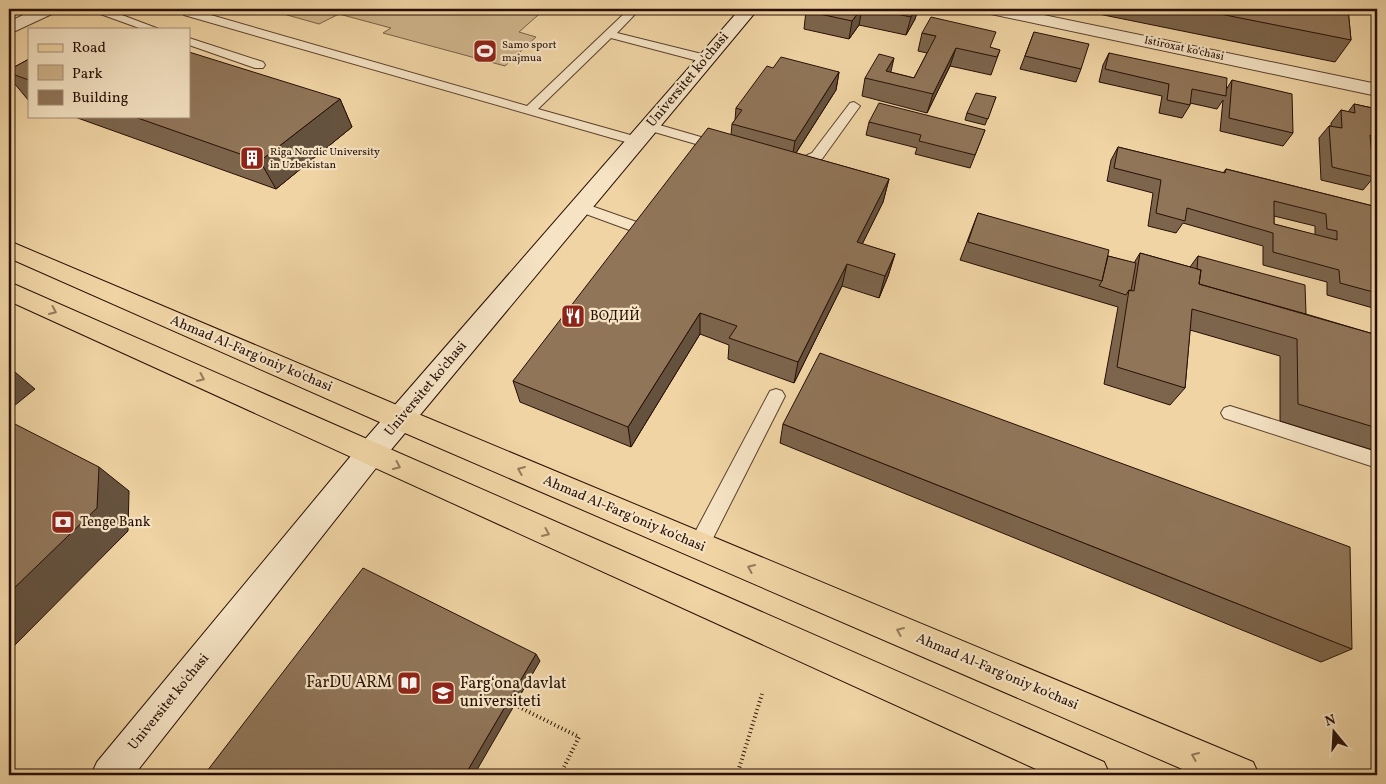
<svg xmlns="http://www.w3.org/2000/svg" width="1386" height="784" font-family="Vollkorn,serif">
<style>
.green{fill:#ceb389;stroke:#7a6147}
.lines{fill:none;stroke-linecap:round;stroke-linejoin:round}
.service-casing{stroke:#59402d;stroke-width:2}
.minor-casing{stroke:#59402d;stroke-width:2}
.secondary-casing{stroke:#270f05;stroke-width:2}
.primary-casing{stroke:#270f05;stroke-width:2}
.path{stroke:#270f05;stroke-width:4;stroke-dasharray:1 3;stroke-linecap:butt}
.service{fill:#f5e3c4;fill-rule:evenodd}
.minor{fill:#f5e3c4;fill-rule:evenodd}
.secondary{fill:#f5e3c4;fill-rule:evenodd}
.primary{fill:#f0d4a4;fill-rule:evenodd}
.wall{fill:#7c654c;stroke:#270f05;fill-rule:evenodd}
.shaded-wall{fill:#65523e;stroke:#270f05}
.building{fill:#907558;stroke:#270f05;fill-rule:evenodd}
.oneway{stroke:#967b5c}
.labels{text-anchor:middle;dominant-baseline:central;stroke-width:4.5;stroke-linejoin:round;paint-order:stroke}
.far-poi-label{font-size:11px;fill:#270f05;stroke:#f5e3c4;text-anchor:start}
.far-street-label{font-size:11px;fill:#270f05;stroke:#f5e3c4}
.street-label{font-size:14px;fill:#270f05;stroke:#f5e3c4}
.poi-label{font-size:14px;fill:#270f05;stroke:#f5e3c4;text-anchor:start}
.near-poi-label{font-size:16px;fill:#270f05;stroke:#f5e3c4;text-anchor:end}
</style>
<rect width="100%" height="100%" fill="#f0d4a4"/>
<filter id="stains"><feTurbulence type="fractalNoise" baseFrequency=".004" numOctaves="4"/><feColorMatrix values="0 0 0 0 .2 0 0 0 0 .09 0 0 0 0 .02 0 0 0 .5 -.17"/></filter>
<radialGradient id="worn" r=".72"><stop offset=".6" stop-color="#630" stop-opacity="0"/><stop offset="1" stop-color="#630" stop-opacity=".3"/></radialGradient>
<!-- green -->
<path class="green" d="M266,9H545L519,32L536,37L505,66L383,33L391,28L339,14L319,24Z"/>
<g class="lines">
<!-- service casing -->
<g class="service-casing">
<path id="service" d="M91,9H106L159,29H142L92,11Z
M180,9H190L527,106L629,9H640L617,33L710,56L712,59L706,63L611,38L538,109L641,138L643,141L636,145L184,15Z
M189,38L263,62L265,65L263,68H255L189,45Z
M854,102L860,106L822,159L806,165L786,166L784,163L786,160L803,157L812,153L850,103Z
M649,122L725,144L727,147L720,151L644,129L643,126Z
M580,202L648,226L650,230L648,234L643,235L575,210L573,207L575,204Z
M776,389L782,391L785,396L706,552L699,554L692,552L689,545L692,538L770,391Z
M1230,406L1377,452V468L1224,418L1221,413L1224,408Z"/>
</g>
<!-- minor casing -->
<g class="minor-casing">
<path id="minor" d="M35,9H57L54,13L9,34V22Z
M982,9H1015L1377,84V96L991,14L985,13Z"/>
</g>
<!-- secondary casing -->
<g class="secondary-casing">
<path id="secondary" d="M740,9H758L380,463L134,775H91L97,762L360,445Z"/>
</g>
<!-- primary casing -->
<g class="primary-casing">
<path id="primary" d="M9,241L411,411L1253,762L1259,775H1196L391,427L9,258Z
M9,282L1104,762L1110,775H1049L9,301Z"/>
</g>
<!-- path -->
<path class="path" d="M515,705L579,737L560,775
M737,775L762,694"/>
<!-- service -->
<use href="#service" class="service"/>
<!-- minor -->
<use href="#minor" class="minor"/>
<!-- secondary -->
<use href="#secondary" class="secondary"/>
<!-- primary -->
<use href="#primary" class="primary"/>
</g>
<!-- wall -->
<path class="wall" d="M140,9H152L148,11Z
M808,9H918L915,19L906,35L859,25L849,39L804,29L806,11Z
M1074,9H1348L1351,40L1335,62Z
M1034,32L1081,69L1076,82L1020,69Z
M922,33L1000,50L991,75L950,66L927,113L862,96L865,78L890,72L914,78L927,53L918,51Z
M1109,53L1226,90L1232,80L1293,133L1283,146L1220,131L1223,100L1217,109L1190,103V105L1182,118L1159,113L1162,96L1099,82L1103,65Z
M29,59V101L9,77V70Z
M773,68L839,72L836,90L796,153L889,179L883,202L862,244L895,254L888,276L879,298L842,286L794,383L728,359L729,345L700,334L631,447L520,402L513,381L731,135L732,124L735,120L736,108Z
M996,97L985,125L965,120L967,113Z
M340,99L352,127L276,189L72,116H189Z
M1354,104L1377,109V128L1376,129L1377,137L1371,144L1374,177L1363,190L1321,180L1319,138L1329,126H1331V123L1341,110L1348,112Z
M869,122L985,130L970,168L915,154L917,148L866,135Z
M1118,147L1223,173L1226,169L1377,207V304L1373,308L1327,295V282L1263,265V246L1183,223L1176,233L1148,226L1153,193L1107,181L1111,160ZM1274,216L1315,226V235L1274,224Z
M978,213L1108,256L1134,263L1140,253L1190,267L1198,256L1306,314L1377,335V450L1376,451L1280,421V356L1190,330L1185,388L1170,405L1104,384L1118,307L960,260Z
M783,424L1352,649L1321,662L780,443Z"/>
<!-- shaded-wall -->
<path class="shaded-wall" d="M861,9H862L859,25L849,39L852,21Z
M915,9H918L915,19L906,35L911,17Z
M956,48L950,66L927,113L933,94Z
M894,58L890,76L886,71Z
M839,72L836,90L792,159L795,141Z
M340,99L352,127L276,189L260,161Z
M889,179L883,202L852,265L857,242Z
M895,254L888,276L879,298L885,276Z
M847,264L842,286L794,383L798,362Z
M700,313V334L631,447L628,427Z
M15,372L35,389L9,410V376Z
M99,467L129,491L128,531L9,651V593Z
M536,654L540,661L474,775H465Z"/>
<!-- building -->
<path class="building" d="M808,9H861L852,21L806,11Z
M872,9H915L911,17Z
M1195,9H1348L1351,40Z
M931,17L996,32L990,47L1000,50L997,57L956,48L933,94L865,78L879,54L894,58L886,71L914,78L936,36L922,33Z
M1034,32L1089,44L1081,69L1025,56Z
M189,52L340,99L260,161L132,116H189Z
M1109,53L1227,78L1226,96L1192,89L1190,105L1167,100L1169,84L1105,69Z
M781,57L839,72L795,141L732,124L742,110L736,108L767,66L773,68Z
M29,59V80L9,73V70Z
M1232,80L1292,94L1293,133L1229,118Z
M976,93L996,97L988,119L967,113Z
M879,103L985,130L975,155L919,141L921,135L869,122Z
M1354,104L1377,109V121H1376L1377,137L1370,135L1374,177L1332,167L1329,126L1342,128L1341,110L1355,113Z
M708,128L889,179L857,242L895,254L885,276L847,264L798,362L729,338L737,326L700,313L628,427L513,381Z
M1118,147L1225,173L1226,169L1377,207V293L1340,283L1339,270L1273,252V233L1187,208L1185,221L1156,213L1161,180L1114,168ZM1274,201L1326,214L1327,229L1337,231V240L1274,224Z
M978,213L1109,250L1102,281L968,242Z
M1140,253L1201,270L1199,284L1377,335V428L1298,404L1297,339L1192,309L1185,388L1117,367L1129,290L1134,291Z
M1108,256L1136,263L1131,291L1129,290L1126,295L1099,286L1102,281Z
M1198,256L1305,285L1306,314L1199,284L1201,270L1197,269Z
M820,353L1350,547L1352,649L783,424Z
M9,369L15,372L9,376Z
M9,421L99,467L97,508L9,593Z
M363,568L536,654L465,775H204Z"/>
<!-- one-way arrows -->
<defs><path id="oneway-chevron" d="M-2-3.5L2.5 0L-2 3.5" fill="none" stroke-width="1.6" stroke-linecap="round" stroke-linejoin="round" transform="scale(1.25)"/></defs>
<g class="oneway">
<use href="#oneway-chevron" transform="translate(53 311) rotate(24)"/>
<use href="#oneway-chevron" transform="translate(201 378) rotate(24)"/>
<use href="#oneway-chevron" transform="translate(397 466) rotate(24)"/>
<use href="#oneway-chevron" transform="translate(521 470) rotate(-157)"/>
<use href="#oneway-chevron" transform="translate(546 533) rotate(24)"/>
<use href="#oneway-chevron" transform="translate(751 568) rotate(-157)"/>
<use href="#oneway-chevron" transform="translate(900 631) rotate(-157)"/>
<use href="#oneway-chevron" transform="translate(1195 756) rotate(-157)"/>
</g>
<!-- icons -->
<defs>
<g id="stadium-square" transform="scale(1.25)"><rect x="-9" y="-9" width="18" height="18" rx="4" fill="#8f2418" stroke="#f5e3c4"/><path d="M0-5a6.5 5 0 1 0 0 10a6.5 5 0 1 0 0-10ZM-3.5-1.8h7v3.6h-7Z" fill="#fff"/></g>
<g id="building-square" transform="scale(1.25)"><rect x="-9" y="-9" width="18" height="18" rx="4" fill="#8f2418" stroke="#f5e3c4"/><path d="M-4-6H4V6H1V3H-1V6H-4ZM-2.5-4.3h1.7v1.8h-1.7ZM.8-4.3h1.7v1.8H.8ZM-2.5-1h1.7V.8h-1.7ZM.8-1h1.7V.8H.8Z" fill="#fff"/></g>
<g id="restaurant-square" transform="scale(1.25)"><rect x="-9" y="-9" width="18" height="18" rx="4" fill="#8f2418" stroke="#f5e3c4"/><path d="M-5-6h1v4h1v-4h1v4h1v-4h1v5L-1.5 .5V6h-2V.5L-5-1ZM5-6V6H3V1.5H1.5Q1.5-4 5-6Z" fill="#fff"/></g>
<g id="bank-square" transform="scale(1.25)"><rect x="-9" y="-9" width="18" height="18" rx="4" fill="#8f2418" stroke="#f5e3c4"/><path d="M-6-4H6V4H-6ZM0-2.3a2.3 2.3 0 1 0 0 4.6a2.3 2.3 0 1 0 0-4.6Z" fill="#fff"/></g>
<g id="library-square" transform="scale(1.25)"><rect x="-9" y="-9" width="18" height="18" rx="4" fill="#8f2418" stroke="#f5e3c4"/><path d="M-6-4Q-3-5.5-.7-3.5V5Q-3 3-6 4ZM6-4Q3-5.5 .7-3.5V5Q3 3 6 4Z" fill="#fff"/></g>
<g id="university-square" transform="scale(1.25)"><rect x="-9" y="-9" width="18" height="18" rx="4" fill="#8f2418" stroke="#f5e3c4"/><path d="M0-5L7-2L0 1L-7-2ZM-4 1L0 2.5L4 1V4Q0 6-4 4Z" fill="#fff"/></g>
</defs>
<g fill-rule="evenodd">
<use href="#stadium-square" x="485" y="51"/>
<use href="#building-square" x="252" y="158"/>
<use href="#restaurant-square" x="573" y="316"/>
<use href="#bank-square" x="63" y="522"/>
<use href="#library-square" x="409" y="683"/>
<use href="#university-square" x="443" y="693"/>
</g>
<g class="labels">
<!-- far-poi labels -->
<g class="far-poi-label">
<text x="502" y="45">Samo sport<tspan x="502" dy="13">majmua</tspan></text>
<text x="270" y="152">Riga Nordic University<tspan x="270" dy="13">in Uzbekistan</tspan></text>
</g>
<!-- far-street labels -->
<g class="far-street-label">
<text transform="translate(1184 49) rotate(12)">Istiroxat koʻchasi</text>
</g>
<!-- street labels -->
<g class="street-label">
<text transform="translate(688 80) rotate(-50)">Universitet ko'chasi</text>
<text transform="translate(251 354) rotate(23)">Ahmad Al-Farg'oniy ko'chasi</text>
<text transform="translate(426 389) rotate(-50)">Universitet ko'chasi</text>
<text transform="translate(624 514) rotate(23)">Ahmad Al-Farg'oniy ko'chasi</text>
<text transform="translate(997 672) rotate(23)">Ahmad Al-Farg'oniy ko'chasi</text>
<text transform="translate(169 702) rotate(-51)">Universitet ko'chasi</text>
</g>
<!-- poi labels -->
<g class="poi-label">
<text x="590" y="316">ВОДИЙ</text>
<text x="80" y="522">Tenge Bank</text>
</g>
<!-- near-poi labels -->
<g class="near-poi-label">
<text x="392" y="683">FarDU ARM</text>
<text x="460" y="684" text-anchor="start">Fargʻona davlat<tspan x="460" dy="18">universiteti</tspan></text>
</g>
</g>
<!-- margin -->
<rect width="1386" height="784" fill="none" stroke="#f0d4a4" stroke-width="30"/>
<rect x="10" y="10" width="1366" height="764" fill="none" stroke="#270f05" stroke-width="2.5"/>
<rect x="15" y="15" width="1356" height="754" fill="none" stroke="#270f05"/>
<!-- legend -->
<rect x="28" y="28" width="162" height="90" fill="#f5e3c4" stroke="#a38e78"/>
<rect x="38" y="44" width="25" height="8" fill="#f0d4a4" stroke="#a38e78"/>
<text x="72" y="52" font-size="15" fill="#270f05">Road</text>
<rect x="38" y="65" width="25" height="15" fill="#ceb389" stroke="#a38e78"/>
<text x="72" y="78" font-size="15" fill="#270f05">Park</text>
<rect x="38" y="90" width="25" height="15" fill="#907558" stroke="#a38e78"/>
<text x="72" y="102" font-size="15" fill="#270f05">Building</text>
<!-- north arrow -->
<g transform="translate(1334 732) rotate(342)" stroke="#f5e3c4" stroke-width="4" paint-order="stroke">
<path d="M0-4L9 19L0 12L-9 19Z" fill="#270f05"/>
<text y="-8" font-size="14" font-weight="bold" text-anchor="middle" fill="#270f05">N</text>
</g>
<rect width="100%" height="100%" filter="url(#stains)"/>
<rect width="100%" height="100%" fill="url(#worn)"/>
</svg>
